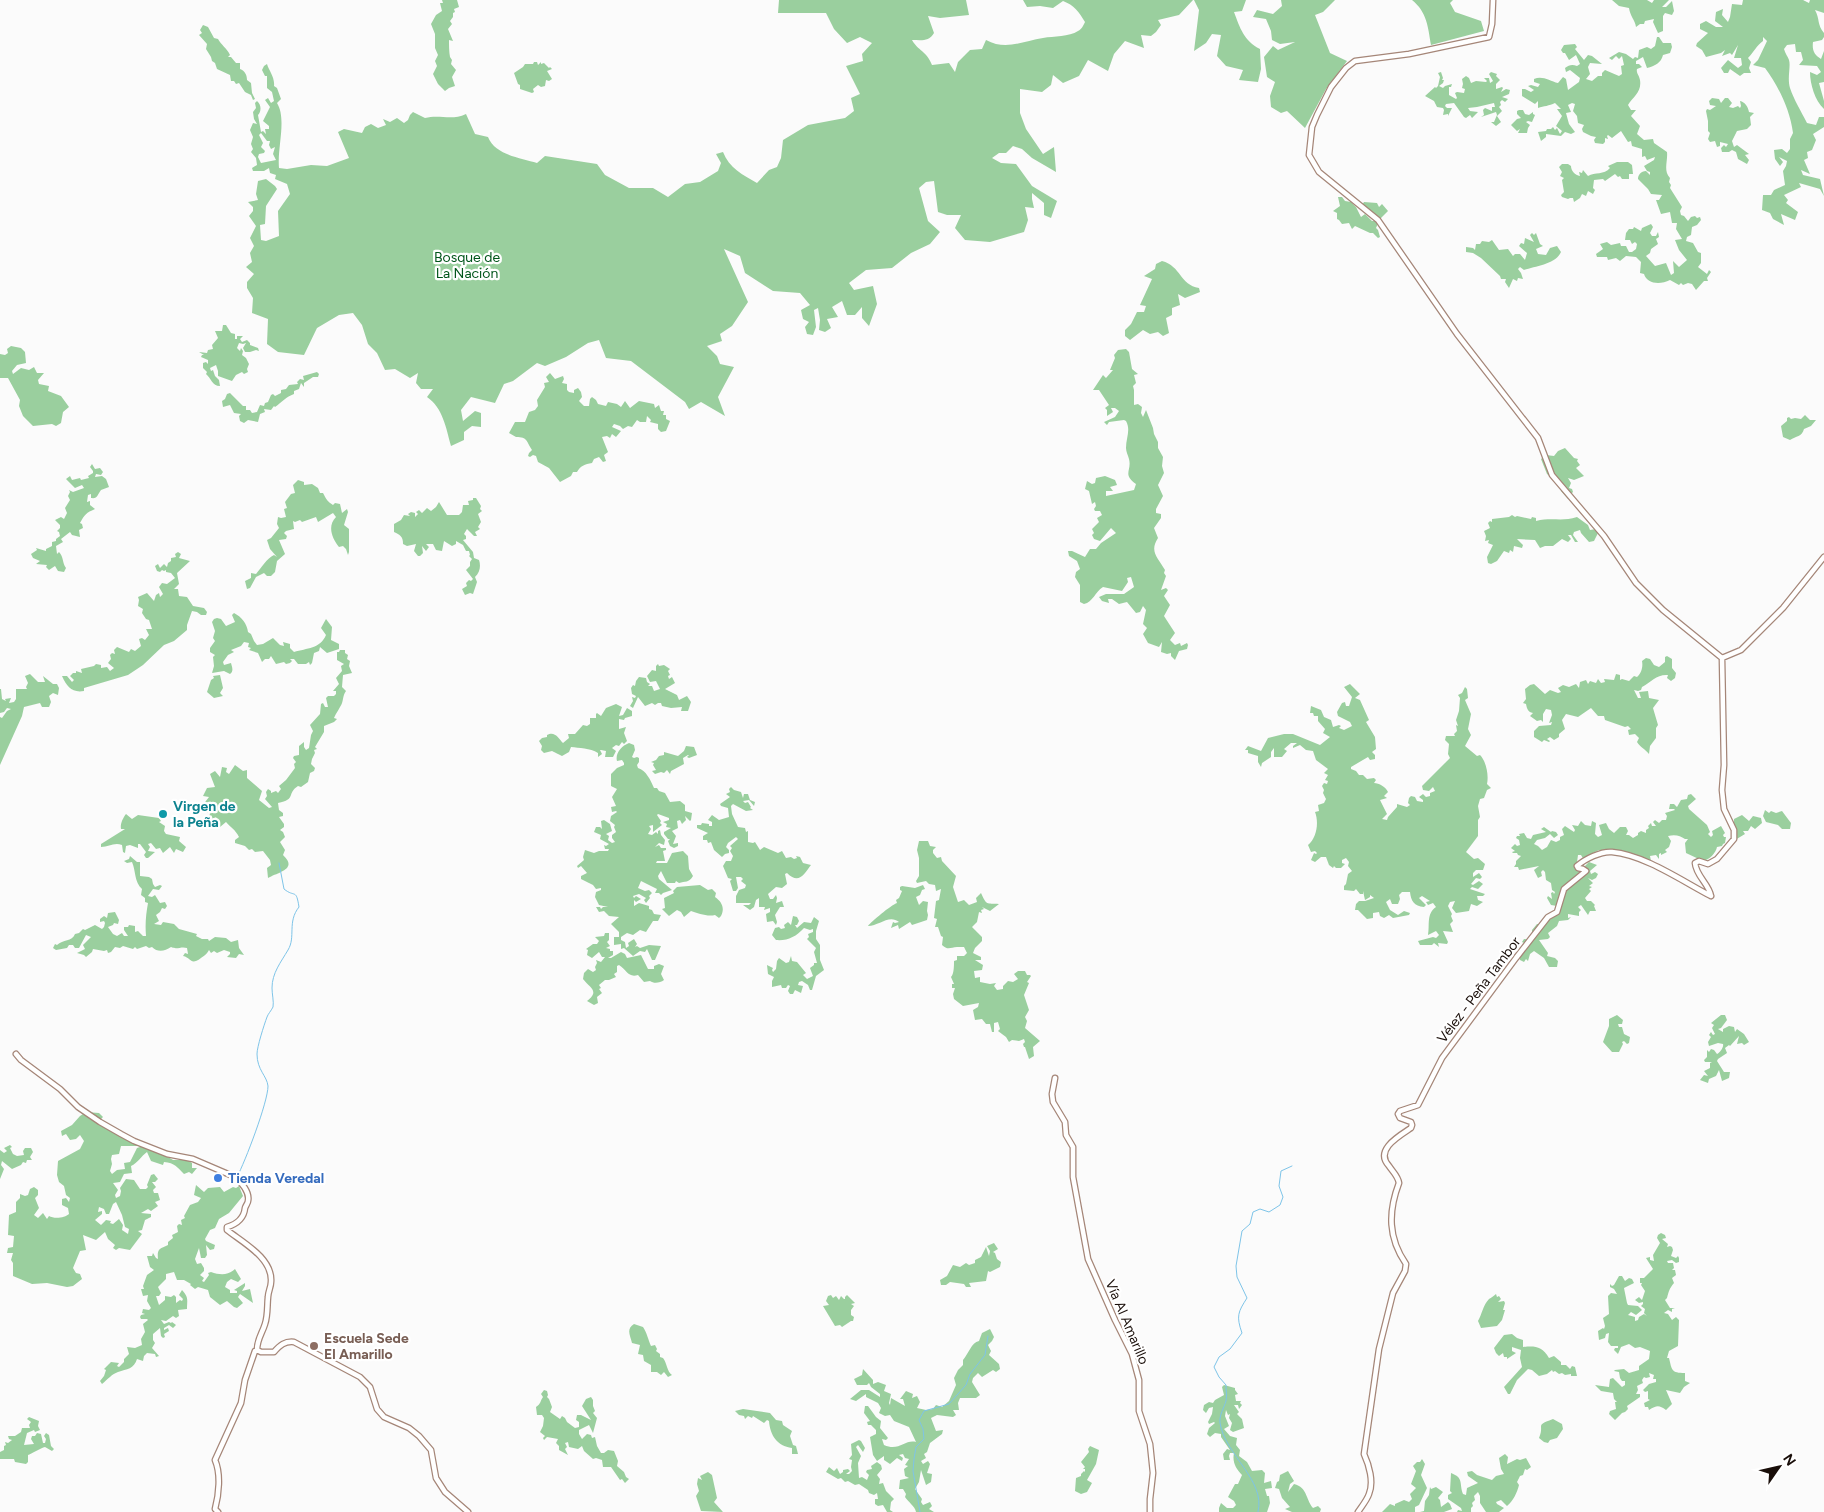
<svg xmlns="http://www.w3.org/2000/svg" width="1824" height="1512" font-family="Figtree,sans-serif">
<style>
.forest{fill:#9acf9e;fill-rule:evenodd}
.lines{fill:none;stroke-linecap:round;stroke-linejoin:round}
.stream{stroke:#7ec4e8;stroke-width:1}
.street-casing{stroke:#a58678;stroke-width:7}
.street{stroke:#fff;stroke-width:4.5}
.culture-dot{fill:#0f9aa8;stroke:#fff;stroke-width:2}
.shop-dot{fill:#3f7fe0;stroke:#fff;stroke-width:2}
.education-dot{fill:#8d6e63;stroke:#fff;stroke-width:2}
.labels{text-anchor:middle;dominant-baseline:central;stroke-width:4.5;stroke-linejoin:round;paint-order:stroke}
.park-label{font-size:14px;fill:#00551a;stroke:#fff}
.culture-label{font-size:14px;font-weight:bold;fill:#0d838f;stroke:#fff;text-anchor:start}
.street-label{font-size:14px;fill:#190e09;stroke:#fff}
.shop-label{font-size:14px;font-weight:bold;fill:#366cbe;stroke:#fff;text-anchor:start}
.education-label{font-size:14px;font-weight:bold;fill:#785e54;stroke:#fff;text-anchor:start}
</style>
<rect width="100%" height="100%" fill="#fbfbfb"/>
<!-- forest -->
<path class="forest" d="M442,0H457L459,7L454,9L455,12L453,13V17L450,21L452,24L448,29L453,41L449,40C449,45 449,52 450,57L452,60L451,64L456,70L452,77L455,86L449,88L445,91L438,84L433,74L437,66L435,61L438,55L435,48V34L431,24L436,15L442,11L440,3H443Z
M779,0H966L969,15L940,18L928,16L934,33C929,42 921,40 912,40C918,51 926,50 932,65L949,63L955,72L958,62L970,50L982,49L986,40C1006,51 1023,41 1043,38C1054,36 1069,37 1078,31C1082,29 1083,26 1085,22C1079,12 1074,5 1063,1L1053,8L1040,6L1027,7L1023,0H1193L1179,15L1158,20L1161,25L1156,32L1151,36L1141,35L1144,48L1125,41L1114,54L1108,71L1088,60L1079,76L1063,83L1053,75L1051,85L1042,92L1020,89V113L1026,129L1043,154L1054,147L1056,172L1032,158L1022,149L1013,146L1006,153H999L992,158L1001,163L1016,164L1032,186L1057,201L1051,218L1044,215V203L1032,193V199L1034,208L1025,207L1028,220L1024,232L990,242L965,240L955,228L961,215H947L938,212L934,181L926,182L919,188L928,221L940,232L930,244L911,253L892,268L866,270L849,283L854,290L873,286L877,304L869,326L862,318V307L855,315H847L842,301L832,307L838,317L827,319L831,328L825,332L819,330L820,320L818,308L814,310L816,327L813,335L807,334L805,327L809,322L803,319L801,310L810,305L800,293L773,291L745,273L740,256L724,249L748,302L732,326L720,334L722,341L707,346L717,356L720,364L734,367L718,397L725,416L701,402L689,409L685,402L631,361L606,358L599,340L588,343L566,357L545,366L537,363L513,381L504,384L495,403L471,397L461,410L463,421L475,411L481,413V427L472,426L464,432V440L451,446C446,428 443,408 427,397L433,389H421L416,383L418,373L410,378L395,369L385,370L377,353L368,344L362,325L353,313L339,315L317,328L304,355L278,352L267,344L268,319L252,313L253,298L247,288V282L254,274L246,267L252,262L250,253L254,246L250,238L256,226L249,216L253,211V207L248,202L258,200L256,194L258,181L266,179L275,186L277,189L266,206L265,224L260,225L261,240L266,241L279,236L278,211L290,194L287,184L275,179L276,175L270,173L269,168L264,171H253L252,168L257,165L256,158L251,152L253,149L251,144L253,137L250,130L253,123L257,124L254,119L253,112L256,108L255,103L257,101C262,105 261,112 258,115L261,132L263,131L266,134L265,129H269V126L263,121L270,107L265,100L268,98L271,103L274,101L272,92L267,88V76H265L262,70L264,66L267,64C269,71 275,77 274,86L277,88L281,99L277,103C287,119 277,148 279,168L287,169L311,165L327,166L349,158L338,132L344,129L362,133L365,127L371,124L378,128L386,125L383,119L390,122L397,118L404,123L408,120L410,115L413,112L425,118C440,114 451,121 466,114L475,134L488,137C495,155 521,158 537,163L545,156L597,164L605,175L629,188H653L668,197L685,184L700,182L718,171L721,163L716,154L723,152C729,168 743,175 757,183L769,170L777,167L781,158L783,140L808,125L845,118L854,111L851,98L860,94L846,66L863,61L862,54L872,43L860,37L847,43L834,29L826,13H778ZM261,133L267,141H270L269,145L271,149L275,147L273,154L276,160L261,163L258,157L259,154L264,153L265,151L261,147L263,143L259,135Z
M1194,0H1246L1242,11L1234,12C1240,28 1244,41 1260,49L1261,69L1258,82L1239,80L1243,70L1226,66L1217,56L1221,35L1212,34L1206,43L1194,51L1199,10Z
M1281,0H1335L1323,12L1315,15L1330,53L1347,61L1326,89L1305,128L1287,111L1281,113L1271,107L1270,96L1275,82L1267,77L1264,57L1273,46L1278,50L1295,42L1280,44L1272,40L1271,31L1266,19L1253,17L1257,10L1273,14L1282,6Z
M1412,0H1453L1450,3L1455,12L1481,21L1484,31L1431,45C1428,27 1427,12 1412,0Z
M1612,0H1647L1652,3L1654,0H1669L1662,7H1666L1672,1L1674,11L1672,15L1665,13L1663,16V31L1658,33L1653,22L1654,19L1645,21L1644,24H1640L1636,27C1635,20 1630,16 1629,8L1619,6Z
M1743,0H1803L1809,3L1810,0H1824V13L1815,10C1820,19 1817,25 1824,33V37L1822,40L1813,42C1812,50 1814,55 1821,59L1824,51V82L1819,83L1824,101V109C1815,101 1810,84 1810,72L1817,75L1821,72L1817,66L1799,65L1803,60L1801,52H1796L1795,44L1787,45L1784,49C1785,53 1788,57 1789,60C1791,66 1787,78 1790,88C1794,100 1801,111 1807,123L1816,125L1819,117H1824V127L1813,134L1816,140L1812,150L1807,152L1808,158L1804,160L1810,174L1801,170L1803,175L1820,179L1824,196L1820,189L1799,183L1801,187L1784,195L1788,200L1786,203L1798,212L1795,220L1781,214L1784,225L1773,219L1770,213L1762,210L1763,195H1771L1774,190L1785,185L1783,171L1786,166L1787,161L1779,157L1783,162L1780,166L1775,159L1774,150L1782,149L1787,153L1790,149V139L1793,133C1790,110 1779,87 1765,68L1753,65L1758,60L1767,41L1763,37V41C1756,46 1754,52 1748,58L1751,62L1749,68L1751,73H1744L1740,76L1730,69L1728,73H1724L1721,68L1728,60L1738,68L1742,65L1741,58H1734L1738,45L1732,55L1730,53L1722,56L1725,50L1721,53L1706,57L1702,50L1696,46L1697,43L1708,33L1700,29V24L1706,21L1716,27H1723L1715,21L1716,12L1723,9L1722,15L1728,22L1730,17L1732,4L1742,5Z
M203,25L208,27L214,38L218,39C221,45 227,48 230,55L228,57H231L236,63H240V69C245,71 247,75 247,80L251,83L252,93L255,99L253,100L251,95L245,92L239,83L236,84L234,81H231L230,75L217,69L215,63L212,61L211,57L206,49L207,44L199,35L202,33L200,30Z
M1657,37H1659L1663,43H1671L1672,47L1670,53L1663,55C1661,63 1655,66 1647,68L1643,57L1636,61V64H1639L1642,67L1637,69C1636,73 1639,75 1640,80C1642,92 1633,97 1628,105L1631,110H1636L1631,116L1640,126L1637,134L1644,140L1653,139L1654,143L1667,152C1668,161 1663,171 1670,178L1669,182L1671,185L1670,188L1682,207L1680,211L1681,215L1684,216L1688,221L1691,217L1695,216L1697,218L1700,217L1701,220L1697,225L1692,227L1691,235L1687,237L1686,241L1693,243L1698,252L1701,253V263L1698,267L1707,274L1709,270L1711,272L1707,278L1708,281H1704L1696,290L1692,284L1688,283L1683,285L1681,283L1679,285L1670,280C1660,285 1647,284 1644,274L1640,273L1641,262L1636,257L1626,256L1620,261L1616,258L1608,260L1607,257H1597L1596,254L1603,249L1600,244L1607,242L1611,245L1620,243L1621,246H1626L1629,252H1632L1636,249L1637,244L1635,242L1632,244L1630,240H1625L1626,233L1629,229H1633L1634,227L1641,231L1642,228L1651,224L1653,227L1650,233L1652,236H1656L1658,232L1659,237L1656,239L1658,244L1651,249L1650,253L1646,256L1655,266L1666,263L1671,275L1674,273L1673,261L1679,267L1687,260L1679,250L1675,240L1682,239L1676,229L1677,223H1672L1670,212L1661,214L1656,200H1659L1662,195L1651,194L1648,189L1638,179C1638,175 1641,171 1646,171L1650,175V172L1647,171L1644,166L1654,160L1655,157L1647,160L1645,156L1642,157V149L1632,146L1631,141L1628,142L1621,131L1612,138L1608,135L1607,136L1608,139L1605,138V142L1603,144L1595,143L1594,140L1596,137L1591,136L1583,132L1582,129L1584,125L1578,123L1577,116L1573,111L1575,104L1572,103L1568,105L1571,112L1566,113L1569,124L1575,132L1571,134L1565,132L1561,136L1546,134V137L1541,141L1538,132L1546,131L1547,129H1551L1553,127L1555,130L1557,128L1560,134L1562,131L1556,126L1562,116L1557,109H1561L1555,103C1549,106 1544,106 1538,108V101L1535,104L1522,96V89H1525L1531,92L1534,90L1528,86L1531,85L1538,87L1540,84L1534,82V79C1542,75 1550,81 1558,83L1563,77L1566,79L1568,90L1579,82L1580,78L1570,70L1566,72L1565,68C1569,65 1572,64 1577,66L1580,64L1576,55L1569,60L1565,53H1563L1561,50L1564,45L1575,44L1577,47L1575,49L1584,60L1588,55L1592,56L1602,64L1590,63L1588,67L1590,74L1586,79L1592,81L1598,76H1602V73L1605,70L1619,76L1622,74L1621,66L1624,65L1622,56L1619,59L1616,56L1612,60L1609,58L1619,52L1626,54L1633,59L1635,57L1638,58L1639,50L1647,47L1651,49L1655,46Z
M534,62H537L538,65L541,62V64L544,63L549,68L550,67L552,69L547,71L552,79L549,81L546,80L545,86L541,87L538,85L533,89L534,92L532,93L520,89V85L518,84L514,73L523,67L525,64H533Z
M1441,72L1443,78L1442,80H1444L1443,83L1439,86L1443,88L1445,86L1452,84L1451,87H1449V95L1456,99L1457,98L1455,93L1457,92L1464,93L1465,89L1462,88L1463,84L1462,79L1466,76L1469,78L1471,83L1476,81L1486,82L1487,81L1484,78H1489L1490,83L1493,81L1489,74L1491,72L1497,74L1496,76L1500,80L1496,84V89L1502,87L1503,88L1501,92L1506,89L1510,90L1509,94L1502,97L1508,99L1505,102L1502,100L1500,102L1501,105L1499,107L1502,111L1497,116L1501,122L1496,126L1491,122H1494L1497,115L1496,112L1481,117L1484,115L1483,110L1485,108L1492,111V107H1495L1494,103L1477,107L1468,108L1470,111L1478,112L1472,118L1470,115L1466,118L1464,117L1454,103L1446,104L1445,106L1447,108H1452L1448,116V114L1443,115L1444,110L1443,108L1437,107L1434,101L1425,96L1435,87L1436,88L1438,86L1440,77L1438,73Z
M1712,98L1719,99L1721,103L1725,98H1728L1732,103L1729,107L1733,108L1738,106L1740,108L1741,106L1740,101C1745,102 1748,107 1749,112L1754,113L1750,117L1751,125L1747,129L1737,131L1732,141L1734,147L1737,145L1749,154L1745,155L1749,160L1747,164L1738,159L1736,152L1732,150L1729,152H1722L1721,148L1724,145L1726,147L1728,144L1720,142V146L1717,147L1715,141L1710,142L1708,139L1710,133L1708,131V121L1706,111L1707,109L1710,110L1716,106L1710,105L1709,101Z
M1519,110H1523L1525,114L1529,115L1533,112V114L1535,115L1532,122L1528,121L1526,122L1530,125L1528,128L1527,133H1518L1520,129L1517,131L1511,125L1517,119L1521,118L1517,114V111Z
M1628,162L1632,165L1633,174H1629V179H1622L1620,176L1618,177L1615,174L1605,181L1603,179L1594,180L1593,188L1595,190L1593,194L1588,191L1586,196L1582,194L1580,198L1574,202L1573,198H1570L1568,199L1562,197L1561,195L1564,192L1562,180L1564,178L1560,176L1562,172L1559,167L1562,164H1568L1571,166C1571,171 1575,175 1580,176L1579,172L1582,173L1583,170L1588,176C1595,172 1604,175 1610,168L1608,166L1617,162Z
M1338,197H1342L1345,201L1351,202L1356,207L1361,217L1365,214L1372,221H1375L1376,218L1362,205L1364,202L1377,203L1379,207L1382,204L1388,211L1380,219L1376,228L1378,230L1380,237L1378,238L1373,233H1370L1355,226L1352,229L1349,223L1342,224L1339,220L1337,219V213L1333,211L1340,206Z
M1532,233L1534,235L1536,233L1540,244L1543,246L1536,249L1538,254L1546,255L1550,248L1557,246L1561,252C1556,264 1536,266 1524,270L1520,267L1518,269L1521,273L1523,279L1518,278L1517,281L1513,279L1509,288L1505,282L1506,279H1501L1500,276L1481,258L1473,253L1466,252V247L1473,248L1475,250L1476,244H1480L1482,241L1489,242L1492,240L1499,250L1508,249L1513,256L1515,254H1520L1525,260L1527,253L1519,246L1521,243L1524,244L1525,238L1534,242L1530,235Z
M1162,261C1181,266 1180,285 1199,288L1200,292L1185,298L1178,294L1180,305L1172,308V315L1166,318L1169,333L1163,336L1158,332L1150,334L1143,330L1130,340L1125,336V330L1131,324L1137,312H1144L1146,306L1140,305L1152,279L1144,276L1155,269L1156,264Z
M223,325H226L231,333L235,334V339H237V336H243L240,339L242,342L247,340L250,343V345L258,348L259,351L256,350L250,352H245L243,348L246,343L243,344L239,343L237,348L240,351L241,348L243,351L242,355L246,358L249,364L247,369L248,372L244,374L242,372L236,375L232,381L218,376V371L216,365L210,368L211,371L213,370L215,376L219,380L220,386C212,386 211,378 206,374L207,372L203,368V363L206,362L208,364V360L201,357L202,355H204L199,352L207,353L208,350L213,349L212,345L218,338L215,331H222Z
M11,346L21,348L25,352L26,363L17,365L12,371L13,374L21,368L29,370L34,367L37,373H44L38,380L39,384L49,386L48,391L61,396L69,407L63,412L61,423L56,426L52,424L33,426L23,416L19,406L20,400L8,378H0V354L5,355L8,353L7,349Z
M1126,349L1129,352L1132,369L1138,374L1134,375L1136,383L1133,386L1134,390V405L1138,404L1142,407L1141,413L1143,417L1146,410L1153,428L1154,434L1158,442V448L1163,457L1162,466L1164,473L1158,485L1163,496L1156,509V513L1161,514V518L1154,528L1158,538C1149,552 1158,557 1165,570L1164,573L1166,576L1161,590L1166,588L1168,590L1164,596L1170,605L1164,616L1175,633L1170,640L1175,645L1180,643L1181,646L1187,643L1188,645L1187,649L1179,651L1175,660L1171,656V653L1167,654L1161,652L1162,642L1159,647L1148,643L1143,634L1147,628L1143,624L1146,610L1143,606L1140,612L1136,613L1127,602L1119,604L1112,599H1108L1109,603L1102,601L1099,597L1106,594H1124L1134,587L1131,577L1127,578L1128,582L1122,591L1103,587C1095,592 1093,602 1084,604L1080,602V585L1075,577L1076,572L1080,569L1077,561L1069,556L1068,551H1072L1085,557L1090,549H1096L1101,543L1116,533L1111,528L1100,541L1094,539L1092,535L1094,533L1092,529L1099,522L1097,518L1102,515L1100,511H1095L1094,509L1096,506L1095,502L1092,504L1089,491L1085,489L1087,481L1092,484L1095,483L1096,478L1105,476L1115,480L1117,485L1110,487L1113,491H1106V496L1134,490L1136,484C1122,474 1132,471 1129,459C1128,455 1126,452 1126,448C1126,438 1131,430 1126,421L1124,420L1109,422L1107,425L1104,422L1115,417L1119,411L1115,408H1111L1113,412L1107,416V410L1105,408L1109,405L1099,390H1093L1103,375L1106,378L1113,370H1110L1115,358L1114,355L1118,350Z
M317,372L319,374L318,377H313L304,383V387L301,383L299,389L294,391V394C286,397 282,402 275,407L274,406L271,410L264,409L265,412L260,414L258,422L248,420L244,423L240,421L239,416L241,414L234,413L230,405L223,407L222,401L225,399L227,394L230,393L243,406H246V410H250L252,413L257,412L260,405L264,406L265,403L268,402L271,395L273,394L275,396L281,393V390L286,389L289,385L298,384L297,382L300,379L304,380L303,376Z
M550,373L555,379L563,376L564,379L562,383L567,384V390L569,392L574,393V390L578,388L581,392L582,397L579,401L584,406H589L590,399L592,397L596,400L598,404L606,406L608,402L617,404L621,407L625,401L630,408L639,401L654,404L655,408L659,405L661,411H664L663,415H666V419L670,421L666,431L661,432L658,429V424L650,422L651,420L647,416L646,422H640L637,420L632,427L628,426L623,429L620,426L614,424L612,427L621,431L616,437L612,434L610,438L607,436L602,437L608,452L604,455L606,461L603,462L599,457L594,459L592,463C585,464 580,466 577,472H573L571,476L560,482L549,468L538,462L536,456L533,455L530,457L528,456L529,453L532,450C526,441 528,437 516,437L509,433L515,422H525L529,412L535,410L538,406L537,400L545,387L544,383L549,382L546,377Z
M1805,415L1810,420H1816L1811,426L1804,429C1802,437 1796,436 1790,440L1783,437L1781,426L1787,421V418L1789,417L1791,419L1795,418L1801,419Z
M1565,448L1574,458L1578,459L1577,461L1580,465L1576,468L1584,476L1574,480L1568,478L1571,483L1569,488L1572,489L1573,492L1571,494L1574,496L1573,499H1568L1561,491L1559,484L1547,474L1541,459L1546,455L1554,456L1558,451Z
M92,464L95,469L100,468L103,472L101,475L96,474L95,477L102,476L106,479L109,487L101,490C97,495 98,499 91,498V494L88,495L87,502L90,501V505L95,509C86,513 85,514 80,523L82,524L83,528L79,530L80,537L72,535L70,532L61,539L63,542L56,546L57,554L59,552C64,557 62,563 66,568L64,572L58,571L55,566L49,570L46,567L47,565L36,564L40,561L33,558L31,554L37,550L36,548L46,551V549L52,546V542L56,541V539L60,536L59,532L57,531L60,528V525L55,520L61,517L64,519L67,513L65,508L70,500L68,496L70,492L69,490L73,492L84,488L82,485L75,488L66,479L70,476L72,480L80,478L81,480L89,478L88,476L93,473V471L90,467Z
M298,480L304,482V485L312,484L318,488L320,493H323C326,499 328,502 333,505L335,503L340,504L342,513L347,509L348,512L344,525L349,529V552L348,555L346,549L343,546L339,547C332,538 327,526 336,517L333,513L318,522L316,517L302,522L300,520L295,522L293,521L294,529L286,531L284,533L287,536L286,539L279,540L285,554L277,561L275,572L271,576H267L264,573L256,577L250,588L247,589L245,581L251,578V573L256,574C261,568 267,558 274,555L277,557L270,549L267,540L271,538L279,528L277,524L278,517L281,518L286,517L284,509L287,508L285,502L291,494L295,493L293,485Z
M473,498H476L481,506L480,509L482,511L478,514L481,522L478,527L480,529L475,532L477,536H474L467,529L464,534L466,536V539L463,540L473,552L474,558L479,560C481,566 480,572 475,577L477,582L473,594L470,593L465,595L462,589L467,586L466,583L469,580L471,581L473,579L466,570L470,566V562L472,559L469,556L470,555L469,551H466L463,545L456,541V544L452,546L444,541L442,551L436,550L433,544H426L429,547L426,551L422,546L423,553L420,556H418L414,551L416,544L407,546L403,544C403,536 400,535 394,532V524L401,520L404,515L410,516L408,514L411,512L415,513V517L418,514L416,512L419,510L422,513L427,508L431,511L436,507L439,502L447,515H459L462,512L463,505H469L468,501L473,500Z
M1512,515L1515,517L1517,516L1531,519L1532,517L1536,518V521C1552,517 1562,522 1577,517L1588,525L1590,530L1596,529L1598,533L1594,541L1589,542L1581,533L1580,530L1574,532L1573,535L1578,542H1575L1571,535H1568L1571,539L1568,542L1562,539L1553,546H1545L1540,548L1535,540L1517,539L1523,545L1522,548L1514,546L1513,552L1510,550L1509,553L1504,551L1497,561L1491,564L1488,563L1487,557L1493,545L1488,543L1489,540L1485,541L1486,536L1484,531L1490,528L1488,523L1490,521L1492,522V519L1509,517Z
M178,552L181,554L179,558L190,561L177,573L179,584L174,589H178L179,596L187,597L193,606L204,608L207,612L206,615H201L197,612L192,611L187,625V630L174,641L164,645L143,665L128,675L84,688V691C72,693 67,687 62,676H67L72,682L74,680L70,676L73,673H76V671L82,673L81,669L94,666L96,664L101,665V668L107,667L110,671L114,668L108,663L111,659L110,655L112,653L115,654L114,650L117,647L129,652L131,649L135,651L141,646L139,639L142,638L145,640L149,635L146,629H152L149,620L146,619L142,613L143,609L138,606L139,600L138,597L147,593L154,601L156,595L159,593L160,597L163,594L159,587L162,583L167,584L175,578L171,573L166,572V570L164,571L162,570L160,572L157,571L155,566L158,564L160,568L164,564L167,567L168,563L171,561V558L176,557L175,554Z
M234,613C242,617 247,624 248,632L251,634L254,641L257,645L263,644L273,638L280,645L284,646L283,642L290,644V648L294,652C307,648 320,649 326,635L321,628L326,619L332,627L331,640L339,644V649L327,653L320,647L319,651L314,653L312,663L310,665L309,662L306,664H298L294,659H290L292,661L290,663L286,664L284,662L276,664L271,656L269,659H265L262,662L258,653L249,650L251,648L248,647L249,643L244,642L241,646L231,650L234,652L228,655L223,662L224,665L231,663C232,667 234,671 230,674L224,671L212,673L214,666L213,657L215,655L210,652V648L215,641L213,638L215,631L212,622L214,619L217,618L221,619L226,626L235,622L232,615Z
M340,650H345V653L348,655L347,659L350,661L349,666L352,673L343,675L342,687L346,691C342,696 344,702 340,707C338,711 336,713 334,718L337,719L334,722L324,726V732L315,747L317,749L314,750L315,753L312,759L311,764L315,768L314,771L310,773L308,782L301,787L298,786C286,794 297,799 278,803L279,810L283,813V816L279,817L284,824V827L280,830L283,832L285,837L280,842L285,850L283,855C298,869 279,872 268,878L267,868L271,865L270,860L263,851L255,852L252,849L249,850L245,846L235,843V840L239,837C235,829 231,828 226,822L220,827L216,817L211,822L209,818L210,813H206L203,811L202,806L209,797L203,796L207,788L215,787L210,774L215,771L220,777L222,767L227,768L226,772L229,774L235,765L243,771L247,770V778L262,791L259,800L269,808L272,807L265,799L267,796L266,792L268,789L271,791V793L276,791L278,793L281,789L279,786L286,780L295,768L294,764L296,762L293,758L294,756L299,755V746L304,742V747L306,750L309,748L311,735L313,731L310,725L320,714L321,704L323,703L325,707H328L326,698L328,696H334L336,694V691H333L339,684L336,678L342,671L341,666L344,664L337,660V652H339Z
M1667,656L1672,659V668L1676,673L1675,678L1671,681L1667,678L1668,675C1657,674 1651,682 1642,687L1641,690L1638,691L1634,690L1638,698H1641L1639,692L1648,691L1649,698L1659,700L1653,708L1658,725L1656,728V738L1650,746L1649,754C1645,749 1640,747 1637,742L1639,738L1635,734L1629,735L1628,730L1631,729L1628,726L1625,727L1605,720L1604,716H1598L1591,708L1578,717L1566,714L1562,720L1565,729L1559,734V737L1554,740L1550,737L1547,739L1550,741L1549,742L1544,740L1542,742L1534,737V731L1539,726L1551,725L1552,722L1549,723L1552,715L1551,710L1546,709L1543,714V722L1541,720L1537,721L1530,716L1533,713C1528,712 1527,709 1526,704L1523,703L1526,699L1525,689L1530,685L1534,684L1545,694L1550,690L1558,693L1561,692L1558,688L1563,685L1569,687L1576,684L1579,688L1580,682L1586,680L1588,684L1590,681L1596,683L1598,679L1601,683L1605,682L1604,679L1614,680L1616,674L1620,675V680L1622,679L1629,681L1634,676L1637,677C1642,673 1643,666 1642,661L1646,658L1650,659L1654,665L1659,667L1665,662V657Z
M658,664L659,666L664,665L670,669L668,671L670,675L668,676L669,679L672,677L675,683L665,689L677,695L679,700L687,696L691,702L688,711H681L682,707L671,708L662,706L661,703H658L655,705L652,703L645,706L638,697L633,708L630,706L633,701L632,697L635,698L636,696L632,694L631,688L633,685L635,686L636,681L639,677L646,678L647,682L650,684L648,686H652L654,691L660,689L656,681L650,682L647,676L652,670L656,671V666Z
M30,674L38,682H45L43,676L53,684H57L59,688L58,695L53,693L49,696L51,702L49,707H42L40,703L24,707L22,716L0,765V717L2,718L7,711L11,709L7,708L4,712L0,713V689H1L2,699L6,701L5,699L11,698L9,703L14,702L16,699V689H27L26,687L28,683L25,676Z
M220,675L223,688L220,693L223,696L214,698L207,692L211,680L214,678L213,676Z
M1350,684L1360,694L1355,698L1360,700L1369,720L1366,722L1375,737L1376,749L1372,752L1375,755V759L1370,760L1368,757L1351,767V769L1356,771L1359,775H1363L1367,779L1374,778L1376,780L1374,783C1379,783 1386,787 1388,792L1384,796L1387,798L1380,800L1387,814L1382,819L1387,820L1388,817L1397,807V804L1407,807L1410,805L1408,803L1409,798L1411,796L1415,797L1417,801L1423,802V800L1419,797L1423,794L1426,797L1430,796V793L1435,791L1433,787L1429,791L1423,790L1422,786L1450,758L1448,754L1449,744L1445,740L1446,736H1455L1454,734L1457,731L1456,725L1458,726L1456,720L1459,711L1460,698L1458,695L1462,693L1465,687L1467,689L1468,698L1465,700L1471,714L1468,729L1471,735L1465,746L1477,756L1480,755C1486,761 1489,775 1487,784L1491,788L1487,790L1484,798L1480,799L1478,806L1480,817L1478,820V836L1466,852L1474,859L1478,858L1485,864L1483,870H1476L1473,873V877L1479,873L1482,877L1480,879L1476,878L1471,884L1473,885L1479,881L1483,884L1478,889L1472,887L1470,889L1485,894L1483,896H1477L1478,900L1483,902L1477,906L1471,904L1469,911L1456,913L1452,908L1455,901L1450,902L1448,906L1452,914L1451,916L1453,921L1450,924L1453,932L1443,931L1448,942L1447,944L1438,943L1439,947L1434,943L1432,945H1420L1418,941L1433,937L1436,938L1439,935L1436,931L1428,935C1430,925 1426,914 1436,907L1433,903L1428,905L1426,902L1430,901L1422,896L1419,898L1426,905L1424,907C1414,906 1411,901 1410,892H1402L1399,895L1400,899L1398,904H1392L1390,899L1386,902L1390,910L1398,915L1404,911L1410,913L1409,915L1393,918L1389,915L1384,918L1380,916L1379,912L1373,913V918L1367,919L1358,910H1355L1356,904L1359,901H1365L1374,898L1370,895V897L1365,900L1363,891V894H1360L1356,889L1354,891L1344,890V886L1346,884L1348,874L1352,871L1348,866L1349,862L1346,858L1342,860V863L1345,864L1341,868H1336L1334,866L1333,868L1329,865L1326,857H1321L1315,862L1311,860L1314,853L1316,854L1317,853L1315,851L1311,852L1308,845C1317,838 1319,822 1315,812L1319,811L1318,805L1324,803L1326,799L1323,793L1324,790L1322,786L1324,783L1327,784L1328,781L1325,780L1328,775L1324,773L1328,769L1316,760L1313,751L1306,750L1300,745L1293,748V746L1297,743H1291L1284,749L1287,751L1282,757H1274V748L1271,752V757L1262,763L1261,767L1258,762V756L1248,753V750H1245L1248,746L1261,751L1268,738L1284,734H1293L1320,745L1330,737L1323,733L1325,729L1318,721V716H1314L1313,713H1310L1311,706L1321,710L1324,717L1331,720L1333,727L1339,725L1341,726L1339,728L1344,730L1352,726L1350,722L1338,716L1337,712L1342,703L1345,702L1346,706H1349L1352,697L1344,687Z
M616,704L622,707L619,716L623,715L627,708L632,711V716L625,718L624,720L619,719V729L626,727L624,733L627,741L624,744L622,742L619,746L616,745L612,748L616,751L613,757H605L606,751L601,750H600L602,754L598,757V753C590,748 579,748 571,747L569,752L562,756L552,751L544,753L541,750L542,746L539,741L542,738L547,737V735C555,731 558,738 563,743L569,738L568,734H575L583,725L587,726L590,724V718H596V714L597,713L601,716L606,708Z
M629,743L634,745L635,750L632,757L634,758L637,757L639,758V762L637,765L638,768C646,770 651,781 654,788H657L659,791L665,793L670,802L680,801L685,805V811L692,813L691,820L690,821L685,816L686,820L682,824L680,820L677,821L678,828L672,831L676,836L673,844L678,843V846L674,848L670,846L668,841L670,839H668L664,834V832L671,828L666,827L667,824L663,822L669,820V818L658,814L657,815L661,821L660,823L662,825L653,832V825L649,826L651,829L648,834L652,835L656,832L658,834V831L660,830L661,835L665,840L664,845L659,843L655,847L659,845L661,848H666V850L663,851L665,861H657L656,863H667L672,853L683,851L688,856L689,869L693,876C689,883 685,881 679,883L676,881L675,883H667L661,871L658,876L659,879L672,890L663,893L661,895L659,893H655L657,889L641,881L638,888L645,891L649,890L652,893L649,896L650,898L646,903L644,900L646,898L639,894L633,896L634,898L636,896L641,899L636,902L634,900V906L639,903L649,906V909L652,910L654,914L661,915L658,921H653L646,932L640,930L633,935L627,933L621,937V940L625,942L626,948L629,946L628,943L634,939L637,944L635,947L637,946L640,948L649,945L661,946L655,960H652L647,949L645,952L640,951L633,956L624,948L621,949V944L614,945V937H619V932L611,924L619,917L609,916L604,911L599,912L596,907H600L601,909L603,907H608L599,905L595,897L596,892L601,890V888L596,889L593,885L581,879V876L587,873L581,866L578,868L577,866L584,860L583,857L585,850L594,853L599,851H608L609,849H605L604,845L606,846L609,844L600,839L601,835L594,832L596,827H600L602,829L601,821L604,820L610,824L612,831L606,834L609,836L608,840L612,843L615,842L612,838V835L616,832L614,827L615,825L610,821L611,816L617,812L616,811L612,812L611,807L616,806L612,797L617,789L611,786V774L617,768L624,765V763L622,760L617,761C615,754 621,746 629,743Z
M686,746L694,747L697,755L689,758L687,757L689,755H688L683,758L684,764L671,771L670,774L667,770L664,773L661,772L655,774L652,771L656,770L653,765L654,763L651,762L656,760L659,756L664,755V752L678,756L684,751Z
M731,787L734,790L741,792L743,798L744,794H748L750,800L755,802L754,806L749,800L743,801L745,803L748,802L751,807L750,808L753,810L746,811L733,804L731,806L732,814L738,827L745,828L746,832L748,831V842L753,843L755,842L760,850L764,847L778,853L782,851L786,858L791,857L794,859L797,858L796,856L800,857L803,863L811,865C804,874 799,885 787,873L785,874L787,884L782,888L776,887L768,894L770,899H773L776,895L777,898L776,903L782,901L784,907H780L775,915L777,922L776,925L773,921L767,922L766,914L770,912V908L764,910L765,907H759V898L756,900L754,907L750,910L743,905H749L751,903H736V896L739,890L745,888L746,885L741,881L743,879L741,877H736L738,888L736,891H733L730,881L732,879L728,878L723,866L726,861H731L733,856L730,851L732,848L730,846L738,839L736,837L728,843L726,847L729,850V853L725,854L722,857L714,850L711,842L708,843L707,840H703V836L708,833L697,828V825H701L702,823L709,824V826H712V822L708,820L712,815L719,820L729,817L728,808L721,806L720,804L730,797L726,794L730,792L729,789Z
M1691,794L1696,799L1688,806L1689,809L1707,825L1710,832L1708,834L1711,837L1713,835L1712,831L1721,826L1725,833L1723,835L1724,837H1726L1725,843L1723,844L1722,846L1717,847C1716,853 1709,860 1703,861L1686,853L1685,843L1688,839H1685C1680,836 1676,834 1668,836L1671,841L1669,847L1665,850L1667,852L1661,855V853L1659,854V859L1656,855L1650,856L1651,861L1635,858L1618,851L1603,852L1599,850L1591,854L1584,860L1581,855H1578L1576,870H1587L1585,866L1589,862L1597,865L1590,871L1591,874L1595,872L1598,874L1596,878L1592,880L1588,878L1593,883L1589,886L1592,887L1589,889L1591,891L1585,898L1587,901H1591L1595,905L1594,906L1596,911H1590L1588,915L1581,905L1578,907L1581,910L1579,912V916L1568,914V918L1571,917L1568,920L1559,921L1557,926L1548,933L1550,937L1548,939L1539,940L1548,953L1547,956L1555,958L1558,961L1557,967H1549L1544,958L1534,951L1530,954L1528,961L1526,959L1524,962L1520,960L1519,956L1520,948H1523L1524,943L1522,942L1524,939L1533,940L1535,938L1532,935V930L1537,924H1541L1543,919L1554,913L1557,906L1551,905L1547,898L1548,896L1552,899L1551,893L1553,892L1554,894L1555,892L1552,890L1551,883L1546,880L1545,872L1543,870L1541,872L1542,876L1538,878L1534,870L1539,866L1519,870L1518,867H1514L1516,864V861L1521,856L1518,855L1517,853H1513L1512,852L1515,851L1511,848L1515,844L1517,846L1520,845L1519,840L1516,838L1517,836H1520L1519,834L1524,833L1527,838L1531,839L1533,835L1546,832L1541,829L1544,827L1551,832L1552,831L1556,832L1558,835L1554,838L1550,834L1545,838L1537,840L1534,844L1538,846L1542,850L1547,847L1551,840L1556,842L1560,840V837L1564,835L1562,829L1565,826L1574,832L1575,830L1572,825L1578,826L1581,821L1585,825L1591,826L1592,821L1596,823L1595,834L1598,837L1602,835L1599,825L1606,823L1609,829L1614,833L1620,827H1626L1628,831L1626,835H1629L1633,838L1638,835V833L1641,831L1646,833V830L1649,828L1648,826L1651,823L1652,826H1656L1653,822L1655,820L1659,823L1662,820H1666L1667,816L1665,813L1675,810L1674,809H1669L1670,804H1674L1677,807L1681,800L1687,799L1688,795Z
M1765,810L1769,813L1771,811L1776,813L1782,811L1791,823L1790,829H1782L1778,825L1766,822L1763,816Z
M126,814L132,819L138,815L159,818L161,821L159,822L165,826L164,831L166,834L180,837L179,841L186,847L183,852L176,849L174,853L170,847L163,853L160,848L156,849L151,843L148,844L150,847L148,851L155,852L148,858H146L144,855L146,852L140,844H138V848L130,845L126,846L125,853L123,852L122,845C114,842 109,847 101,847V844L125,829H121C120,824 123,818 126,814Z
M1742,815L1749,821L1753,816L1761,818L1762,823L1755,829L1751,826L1748,831H1743L1745,834L1735,840L1731,835V831L1734,830V819Z
M919,841H928L930,846L936,847L933,850V853L937,858L941,857L942,861L956,876L953,887L958,902L964,900L969,905L977,902L976,898L981,893C987,906 986,903 999,904L990,911L982,907L984,909L981,910L982,913L979,912L977,922L972,927L982,937V941L975,948L973,953L981,957V960H975L983,965L982,970L974,971L975,978L980,977V982L990,984L996,983L994,986L997,990L1003,989V986L1008,981L1013,982L1018,979L1014,974L1018,971H1025L1027,975H1030L1031,976L1027,982L1029,983L1024,995L1029,1010L1025,1017L1027,1021L1025,1028L1040,1041L1033,1047L1034,1056L1029,1059L1025,1047H1024L1023,1044L1025,1042L1024,1039L1019,1041L1012,1040L1009,1042L1006,1037L998,1031L1000,1029L998,1022L994,1023V1032H992L990,1024H986L982,1019L975,1020L973,1010L978,1007L979,1003L963,1006L954,999L953,994L955,988H952V984H954L951,977C954,974 954,966 954,961L957,960V956H964L967,953L964,947C962,947 960,947 957,947C951,947 948,951 942,945L943,937L941,936L938,927H935L937,919L934,918L936,901L939,900L941,889L936,891L935,885L929,884L926,881L917,883L916,881L919,876V858L917,850Z
M130,856L137,862H140V876L149,877L152,879L153,884L155,887L160,885L162,886L159,890L153,889L148,896L152,897L155,895L160,903L165,902L167,906L165,909L162,908L160,912L156,915L159,921L154,924L161,925L163,922L174,924L179,929L197,934L196,936L202,939H208L209,941L215,937L226,938L231,942L238,940L239,948L244,955L239,954L236,958L227,957L230,954V952L224,950L217,953L214,951L211,953L209,950C206,955 205,955 201,958C190,966 192,958 183,956L185,953L188,954L187,948C181,946 177,950 171,947C165,951 158,953 152,947L149,948L146,946L137,949L135,947L133,949L123,946L120,948L115,947L111,952L108,953L107,950L104,951L93,949L92,952L86,957L84,955L77,953L85,949L83,945L91,937L86,935L79,948H75L73,945H69L67,948L56,950L53,948L55,944L57,945C63,939 72,942 75,934L79,933L83,929L85,930L95,925L102,929L104,927L105,923L104,921L100,922V919L104,916L107,918L108,913L115,912L119,920L118,924L114,923L113,925L108,927L113,934L117,936L122,933L124,936H128L124,930V927H128L129,925L135,926V932L138,931L143,936H146C145,924 146,914 148,903L145,902V898L141,895L142,889C134,882 136,871 132,862L127,863L124,861L129,859Z
M700,885L708,890L712,889L716,893L715,897C722,902 725,908 721,916L719,918L715,915C707,917 698,913 691,911L684,917L681,912L677,910L669,916L662,909L665,908L664,898L674,893L673,891L677,887Z
M923,885L925,889L922,890L920,895L916,897L919,905L923,901L928,902L927,911L928,915L927,920L912,925L910,922L899,929L898,925L891,928L893,922L895,923L899,922C889,914 879,926 868,926C871,922 891,905 897,903L896,900L899,898L902,891L900,890V887L902,886L915,888Z
M793,916L797,917L799,921L797,925H795L797,928L804,922L811,923L814,917L819,921L816,931V939L820,945V960L824,970L816,976L812,990H810L808,985L802,981L799,982L798,985L803,986L801,993L795,990L793,994H790L788,991L790,986L788,985L786,988H782L781,985L772,987V981L774,977L768,974L767,965L773,968L772,970L773,972L776,969L777,961L779,958L786,963L789,962L791,956L792,961L797,962L806,973L803,975L807,979L813,976L810,968L814,965V963H817L814,952L816,948L807,939L809,937L808,934L813,932V929L810,930L804,928C796,937 787,941 776,940L772,935L775,928L779,927L781,929L785,928L784,925L788,922L791,925Z
M605,933H609V940L607,942L610,946L606,948L610,949V951H613V955L608,958H611L621,952L625,954L627,958L641,955L648,969H654V966L659,964L664,966L661,974L664,980C660,983 654,984 650,981L644,982L638,975C628,978 627,970 619,965L617,966V972L614,974L616,977L609,980H605L599,985L601,988L599,989L602,993L597,997L598,1003L594,1005L587,1001C600,991 590,988 583,979L584,973L588,969L593,972L596,970L595,967L597,963L596,960L601,962L605,957H602L599,952L592,958L587,955L588,950L586,949L593,944H597L599,941L595,937L604,936Z
M1617,1015L1623,1020L1622,1024H1618L1619,1027H1622L1624,1034L1630,1037L1629,1043L1627,1044L1624,1041L1622,1042L1623,1044L1619,1052H1612L1603,1042L1609,1026V1019Z
M1721,1015H1725L1727,1020L1721,1028L1718,1029L1723,1032V1029L1729,1026L1734,1027L1735,1032L1737,1029L1744,1034L1749,1042L1744,1045L1742,1043L1737,1044L1739,1036L1730,1046L1729,1045L1725,1048L1727,1053L1718,1059L1717,1061L1724,1072H1730L1729,1078L1722,1081L1719,1070L1716,1076L1709,1079L1708,1083L1700,1080L1704,1075L1708,1076L1704,1071L1710,1068V1063L1712,1062H1705L1704,1060L1707,1057V1050L1709,1052L1711,1049L1714,1050L1717,1054C1720,1053 1724,1047 1723,1044L1718,1043L1709,1046L1708,1042L1711,1037L1709,1035L1711,1032L1713,1035L1715,1034L1712,1028L1714,1025L1711,1023Z
M86,1112L99,1113L103,1117L99,1121L115,1132H122L137,1143V1146H121L119,1154L112,1155L111,1159L112,1164L110,1171L112,1174L117,1170L125,1169L124,1163L130,1162L137,1148L143,1146L164,1154L166,1157H168L173,1160H187L192,1163V1168H197L192,1174L189,1172L184,1174C177,1167 175,1163 164,1162L163,1165L151,1161L147,1152C141,1156 138,1163 131,1166L132,1173L124,1174L120,1182L113,1183L118,1190L115,1195L116,1198L120,1196L121,1191L120,1188L126,1179L134,1180L140,1189H146L148,1187L147,1185L151,1175L154,1174L158,1179L155,1182H152L156,1187L153,1190L154,1193H158L160,1200L155,1202L158,1206L151,1211L148,1209L141,1213L151,1214V1217L145,1220L142,1230L138,1231L142,1234L130,1250L119,1248L116,1250L113,1248L115,1245L108,1239L105,1232L96,1240L83,1235L86,1250L80,1251L73,1268L76,1273L80,1274L82,1279L73,1286L67,1287L47,1283L32,1284L13,1276V1263L11,1260L13,1253H7L8,1248L13,1247L14,1236L8,1235L9,1215L16,1212V1202L20,1198V1194L25,1196L28,1195L30,1189L34,1187L38,1190V1195L35,1198L39,1208L34,1215L38,1218L43,1213L47,1219L49,1216C54,1219 65,1218 69,1214L68,1208L62,1205V1199L66,1198L69,1202L70,1198L66,1195L64,1186L59,1182L57,1175L58,1161L80,1149L84,1141L80,1135L76,1139L70,1140L66,1134L62,1136L61,1131L72,1125L80,1116ZM116,1202L122,1215L125,1227L129,1229L128,1234L122,1230L123,1225L119,1219L113,1224L110,1223L111,1221L106,1220L101,1225L95,1220L102,1214V1211L98,1212L99,1207L104,1209L106,1214H109L113,1204Z
M10,1145L12,1147L10,1148L13,1154L17,1156L24,1155L23,1151L25,1148H31L33,1152L30,1157L32,1160H27L26,1163L23,1162L21,1165L12,1169L2,1161L1,1165L4,1169L0,1179V1150L4,1153L7,1151L4,1148Z
M196,1185L204,1192L208,1188L220,1187L224,1192L233,1187L236,1188L239,1186L243,1196L229,1213L219,1219L215,1228L210,1230L205,1239L206,1241L215,1245L214,1249L210,1250L206,1245L207,1255L205,1258H201L199,1248L195,1259L197,1264L201,1263L204,1268V1271L200,1275L204,1278L202,1281L204,1282L209,1275L208,1273L211,1272C220,1275 227,1276 235,1269L241,1279L238,1282L231,1279L227,1282L225,1287L230,1290V1293H237V1291L234,1290L245,1283V1286L242,1291L250,1289L253,1303L240,1294L238,1297L243,1303L237,1308L234,1307L227,1301L220,1305L210,1297L208,1290L198,1287L195,1289L190,1285L191,1284L184,1280H177L174,1272L166,1274V1279L158,1287L161,1293L159,1296H156L159,1305L165,1300V1296L171,1297L174,1295L176,1297V1303L180,1300L182,1301L183,1299L179,1295L182,1290C189,1298 187,1299 187,1309L178,1310L179,1316L176,1318L173,1316L166,1321L161,1320L164,1324L169,1322L171,1323L172,1322L176,1325L173,1328L169,1325L164,1328V1330L168,1328L169,1331L164,1334L165,1337L163,1338L161,1336L160,1328L153,1334V1340L155,1343L152,1348L159,1356L156,1357L155,1354L147,1353L144,1356L143,1361L137,1359C134,1369 127,1369 118,1372C112,1374 108,1379 102,1384L100,1381L104,1376L106,1370L104,1369L111,1362L119,1363L117,1366L119,1367L124,1362V1359L129,1354L127,1347L135,1348L142,1345L141,1339L145,1332L143,1324L148,1320L147,1319H141L140,1317L141,1315L145,1314L142,1313L143,1309L149,1310L151,1308L147,1301L148,1295L143,1296L141,1289H144L143,1286L147,1275L154,1270L150,1267L147,1256H152L153,1253L156,1258L158,1259C157,1249 159,1249 168,1245V1242L173,1238L172,1235L178,1232L177,1226L179,1224L182,1225L181,1220L185,1218L184,1216L190,1205L198,1202L201,1198L194,1195Z
M1661,1233L1665,1235L1666,1238L1662,1239L1668,1244L1667,1247L1670,1246L1672,1247L1673,1250L1671,1256L1676,1258L1678,1256L1679,1258V1262L1676,1263L1672,1260L1667,1261L1668,1263H1673L1674,1268L1672,1270H1675L1676,1275L1672,1278L1674,1283C1669,1289 1669,1291 1667,1298L1665,1300L1670,1308H1675L1672,1309V1312L1668,1310L1664,1313L1668,1314L1672,1320L1676,1317L1679,1320L1678,1346L1669,1351L1667,1358H1669C1672,1370 1671,1373 1685,1373V1381L1690,1383L1684,1387L1680,1393L1666,1390L1672,1404L1666,1410C1659,1405 1657,1405 1649,1410L1648,1407H1645L1644,1403L1650,1400L1648,1399V1391L1645,1392L1643,1390L1649,1384L1656,1382V1379H1653L1654,1375L1649,1373L1650,1377L1646,1378L1644,1377L1642,1380L1643,1383L1637,1386L1638,1390L1636,1394H1640V1397L1627,1406L1628,1409L1625,1412L1622,1413L1615,1420L1609,1414L1610,1411L1616,1409L1615,1402H1617L1614,1399L1613,1393L1601,1391L1595,1385L1609,1387L1610,1379L1613,1378L1622,1387L1625,1385V1381H1622L1620,1378L1619,1372L1614,1371L1615,1370L1624,1369L1629,1373L1639,1370V1366L1649,1359L1650,1351L1640,1347L1635,1348L1629,1344L1621,1347L1618,1354L1614,1350L1615,1348H1618V1346H1611L1608,1342L1609,1333L1606,1334L1605,1338L1599,1340L1598,1331L1603,1328L1604,1329L1605,1326L1603,1318L1609,1314L1608,1296L1611,1293L1617,1294L1614,1289L1610,1287V1284L1612,1286L1614,1285L1619,1276H1622L1625,1281L1629,1278L1632,1279L1634,1283L1624,1288L1627,1303L1628,1305L1638,1306L1642,1310L1636,1315L1631,1312L1628,1315L1635,1317V1321L1638,1320L1639,1317L1644,1314L1647,1316L1644,1313L1645,1309L1641,1306L1643,1304V1302L1639,1303L1635,1300L1639,1297L1642,1300L1645,1291L1641,1285L1642,1283H1640V1278H1644L1653,1269L1646,1258L1650,1257V1260L1654,1261L1653,1255L1660,1243L1657,1238L1658,1235Z
M994,1243L998,1249L993,1252L995,1253L997,1259L1001,1262L1000,1267L990,1272L988,1271L986,1281L969,1283L971,1287H966L964,1284L950,1282L946,1285H941L940,1280L947,1276L953,1265L960,1267L966,1263L969,1265L975,1263V1260L981,1257L986,1247L989,1256L990,1251L987,1246Z
M1496,1294L1497,1297L1499,1296L1501,1299L1498,1302L1504,1301L1505,1303L1503,1310H1505L1502,1320L1497,1326L1481,1328L1478,1321C1482,1314 1483,1305 1489,1299C1492,1297 1494,1296 1496,1294Z
M831,1295L833,1298L836,1296L839,1300L841,1296L844,1299H845V1297L847,1295L855,1303L851,1304L854,1306L851,1310V1315L854,1317L853,1321H851L842,1327L840,1325L835,1326L823,1306L829,1305L826,1301L828,1296Z
M634,1324L643,1327C647,1333 648,1339 651,1346L655,1345L657,1349L656,1351L660,1354V1357L663,1358C667,1363 667,1372 672,1375L668,1377L664,1372L661,1375L657,1372H651V1365L644,1361L643,1355L638,1354L640,1345L632,1343C630,1335 626,1329 634,1324Z
M990,1329L994,1337L992,1341L988,1345L991,1351L989,1355L999,1364L1000,1369L996,1372L993,1370L982,1377L978,1373L973,1378L972,1382L980,1395L976,1398H960L958,1403L959,1410H953L956,1415L953,1417L937,1415L931,1418L936,1431L943,1430L942,1434L930,1443L927,1452L924,1454L926,1458L921,1461L923,1464L928,1461L930,1464L927,1473L932,1474L931,1482L926,1485L921,1470L919,1482L915,1489L922,1499L921,1502L923,1505L930,1502L932,1506L929,1509L934,1512H916C915,1506 908,1502 905,1497L906,1494L903,1489H899L900,1480L909,1478L905,1476L904,1469L908,1466L905,1465L909,1459L905,1458L903,1454L899,1455L903,1458L902,1461L897,1458L890,1464L884,1460V1456L877,1461L873,1455L870,1437L876,1434V1430L871,1425H868L867,1422L870,1421L864,1413L865,1406H868L876,1417L881,1421L880,1428L888,1438L886,1440L882,1439L884,1445C899,1452 905,1439 916,1442L909,1427L894,1421L890,1415L885,1416L879,1413L881,1408L878,1403L866,1397V1394L856,1401L850,1399L861,1390H869L880,1397V1394L871,1387L869,1383L867,1385H857L854,1379L862,1375L863,1369L873,1380V1384L878,1382L886,1385L884,1391L891,1394L889,1403L890,1405L891,1398L905,1406L903,1399H900L906,1391L913,1394L912,1398L917,1396L920,1402L917,1408L926,1410L933,1409L936,1405L942,1407L949,1401L956,1385L954,1378L958,1370L963,1365V1360C969,1353 971,1343 979,1341L982,1333Z
M1512,1334L1517,1338L1523,1340V1347C1535,1346 1542,1346 1549,1358L1554,1356L1561,1362V1365H1566L1570,1369L1572,1366L1575,1367L1577,1376H1571V1374L1565,1375L1562,1373L1559,1374L1555,1371L1553,1372L1552,1370L1547,1374L1539,1376L1532,1370L1528,1369L1517,1380L1510,1394H1508L1504,1387L1522,1367L1520,1358L1521,1350L1512,1347V1351L1516,1353L1507,1359V1357H1504L1503,1353L1499,1356L1496,1353L1494,1348L1504,1335Z
M1224,1385L1235,1388V1390L1238,1394L1235,1395L1236,1401H1241L1240,1403L1242,1405L1239,1409L1238,1405H1234L1239,1412L1237,1414L1242,1419L1244,1428L1233,1432L1230,1430L1232,1423L1229,1418L1230,1414L1228,1415L1226,1410L1225,1416L1229,1426L1224,1429L1230,1436L1237,1438L1236,1445L1240,1450L1239,1456L1247,1462L1252,1471L1262,1470L1265,1473L1264,1483L1271,1481L1272,1488L1265,1489L1267,1496H1269L1270,1503L1267,1512H1219V1508L1221,1503L1227,1508H1233L1236,1505L1234,1501L1228,1497L1235,1484H1238L1242,1475C1236,1469 1232,1462 1234,1453H1230L1229,1456L1230,1460H1224L1223,1454L1227,1449L1230,1450L1221,1437V1434L1215,1433L1210,1437L1207,1434L1209,1428L1215,1423L1214,1422L1209,1424L1208,1422L1212,1414L1213,1407L1209,1408L1206,1413L1203,1410L1204,1405L1209,1402L1213,1403L1215,1400L1224,1395L1222,1387Z
M544,1390L547,1391L548,1395L547,1397L549,1399L552,1407L550,1412L560,1419L562,1416L565,1418L567,1422L575,1428L579,1427V1422L576,1420L577,1415H581L591,1420L582,1406L586,1399L591,1397L593,1400V1406L595,1411L593,1413L597,1418L593,1433L589,1425L579,1430V1434L582,1439L587,1434L591,1435L592,1438L595,1437L597,1446L601,1453H604L608,1450L614,1451L618,1461L617,1466L624,1472L626,1477L629,1479L625,1483L622,1479L620,1480L611,1467H603L602,1460L596,1458L593,1459L584,1451L582,1446L578,1449L569,1447L568,1442L565,1443L567,1447L565,1449L568,1455L559,1450V1446L556,1443L558,1439L547,1437L544,1440L543,1438L545,1436L540,1432L543,1426L544,1418L542,1415H537L536,1407C541,1404 540,1401 543,1397L541,1394Z
M743,1409L770,1413L776,1420L782,1421L783,1425L792,1431L790,1436L793,1445L796,1446L798,1454H792V1448C777,1446 770,1435 769,1421L767,1420L764,1423L753,1416L752,1418L748,1416L745,1419L744,1416L739,1415L735,1411Z
M29,1417L39,1421L38,1426L40,1430L35,1432L34,1430L27,1433L24,1445L34,1444L31,1439L32,1436H35L37,1433L41,1434L43,1443H45L46,1439L44,1436L46,1433L49,1435L51,1446L54,1449L52,1451L45,1447C41,1448 31,1454 28,1455V1462L26,1464L15,1462L14,1459H0V1452L4,1450V1446L6,1445L5,1442L8,1443L12,1440L9,1439L8,1436H15L21,1432L22,1428H30L29,1425L31,1422L27,1419Z
M1553,1419L1562,1424L1563,1429L1557,1438L1550,1440L1548,1443L1544,1442L1539,1438C1545,1424 1534,1426 1553,1419Z
M859,1440L861,1441L865,1448L863,1452L858,1445L856,1447L861,1456L858,1463L859,1478L862,1477L867,1480L869,1475L866,1472L867,1470L872,1469L871,1466L877,1462L881,1465L882,1469L877,1475L880,1479L879,1484L883,1483L886,1491L894,1499L891,1502L890,1510L893,1512H887L883,1505L878,1506L875,1504V1499H878L877,1493L874,1495L869,1493L868,1490L859,1484L855,1485L848,1481L845,1482L841,1478L838,1479L826,1472L829,1467L834,1471L837,1468L840,1474L843,1472V1470L848,1469L850,1471L846,1474H849L852,1471L851,1467L852,1460L849,1459L852,1455L851,1444Z
M1090,1446L1099,1450L1096,1464L1087,1480L1092,1483L1087,1492L1081,1494L1075,1491L1076,1478L1081,1476V1474L1084,1471L1085,1472V1469H1083L1085,1467L1081,1462L1089,1452L1088,1449Z
M1505,1454L1508,1457L1507,1464L1517,1459L1520,1460L1526,1458L1531,1467L1527,1470L1525,1469L1523,1475L1520,1476L1517,1482L1519,1485C1517,1493 1513,1501 1507,1506L1501,1500L1496,1502L1497,1504L1504,1508L1499,1512H1486L1480,1503V1496L1478,1492L1474,1496L1475,1500L1472,1503L1473,1506L1471,1508V1512H1457L1458,1510L1462,1511L1461,1508L1448,1499V1495L1452,1493L1450,1491L1451,1473C1464,1478 1459,1483 1463,1494L1466,1495L1467,1488L1478,1483L1468,1476L1467,1472L1472,1471L1477,1475L1492,1480L1496,1476L1504,1474L1501,1469L1499,1458Z
M1422,1459L1425,1464L1421,1475L1427,1488L1419,1505L1415,1507V1512H1382L1390,1504L1395,1506V1504L1404,1500L1409,1502L1412,1499L1410,1494L1416,1488L1411,1484L1416,1471L1413,1466L1417,1462H1420Z
M1288,1471L1294,1481L1290,1484L1288,1492L1294,1484C1308,1488 1305,1498 1313,1508L1318,1506L1321,1509L1320,1512H1292L1285,1509L1290,1507L1282,1498L1279,1489L1275,1488L1277,1482L1279,1481L1280,1475Z
M708,1472L712,1475L717,1498L714,1502L723,1512L701,1511L696,1496L699,1491L697,1484L698,1478L702,1480L700,1476Z
M1430,1487L1431,1489L1436,1487L1443,1492L1438,1498L1440,1500L1441,1507L1448,1502L1450,1504L1452,1509L1444,1512H1420L1424,1511L1425,1501L1429,1495Z"/>
<g class="lines">
<!-- stream -->
<path class="stream" d="M237,1177C245,1162 268,1102 268,1086C267,1076 257,1070 257,1054C257,1047 264,1025 267,1017C268,1014 271,1011 273,1007C274,1002 272,994 272,988C272,973 281,962 288,950C296,937 287,922 299,907C296,888 295,898 284,889L279,863
M920,1512L913,1471L914,1459L916,1447L924,1439L923,1429L919,1420L924,1411L949,1404L966,1385L970,1374L985,1355L988,1336
M1258,1512C1266,1480 1225,1455 1220,1423C1219,1415 1224,1408 1226,1401C1227,1396 1226,1390 1226,1385L1219,1377L1214,1367L1219,1357L1230,1349L1242,1333C1236,1316 1238,1312 1247,1298L1237,1277L1236,1266L1242,1231L1250,1224L1253,1212L1260,1209L1269,1212L1280,1205L1283,1197L1279,1186L1281,1171L1292,1166"/>
<!-- street casing -->
<g class="street-casing">
<path id="street" d="M1493,0L1492,24L1489,37L1409,54L1355,61L1346,68L1331,87L1317,115L1312,127L1309,155L1319,172L1378,220L1457,334L1538,438L1552,475L1604,536L1636,583L1663,610L1722,658
M1722,658L1741,650L1783,608L1824,557
M1577,866C1585,859 1601,851 1612,852C1645,855 1682,881 1711,896
M1711,896C1709,884 1696,876 1695,863L1699,861L1708,864L1717,859L1734,839V830L1724,809L1722,790L1724,765L1722,658
M16,1054L21,1060L60,1089L78,1107L100,1122L121,1134L134,1141L167,1154L193,1159L235,1177C241,1182 250,1192 248,1201C248,1203 246,1205 245,1208C244,1218 237,1224 227,1227V1230C242,1242 273,1258 271,1282C271,1287 268,1292 268,1297C267,1306 268,1315 265,1324C262,1334 257,1339 257,1350L261,1352H274C280,1345 285,1341 294,1342L360,1377L370,1387L377,1409L384,1417L409,1428L419,1436L431,1450L436,1478L445,1492L468,1512
M1055,1078L1052,1094L1053,1102L1065,1122L1066,1135L1073,1147V1177L1088,1259L1115,1320L1132,1354L1139,1380V1411L1150,1444L1153,1473L1150,1499V1512
M218,1512L215,1509C219,1494 221,1474 215,1460L241,1403L245,1380L255,1351L257,1350
M1358,1512C1362,1506 1367,1500 1369,1494C1374,1482 1369,1465 1364,1454L1379,1349L1393,1293L1405,1271L1406,1264C1388,1238 1388,1212 1399,1183C1398,1176 1393,1172 1389,1166C1374,1150 1399,1136 1411,1128L1412,1125L1411,1122L1400,1118L1398,1114L1400,1111L1418,1105L1442,1058L1516,958L1548,917L1557,912L1564,889L1586,871L1583,869L1578,868L1577,866"/>
</g>
<!-- street -->
<use href="#street" class="street"/>
</g>
<!-- markers -->
<circle class="culture-dot" cx="163" cy="814" r="5"/>
<circle class="shop-dot" cx="218" cy="1178" r="5"/>
<circle class="education-dot" cx="314" cy="1346" r="5"/>
<g class="labels">
<!-- park labels -->
<g class="park-label">
<text x="467" y="257">Bosque de<tspan x="467" dy="16">La Nación</tspan></text>
</g>
<!-- culture labels -->
<g class="culture-label">
<text x="173" y="806">Virgen de<tspan x="173" dy="16">la Peña</tspan></text>
</g>
<!-- street labels -->
<g class="street-label">
<text transform="translate(1479 990) rotate(-53)">Vélez - Peña Tambor</text>
<text transform="translate(1127 1322) rotate(67)">Vía Al Amarillo</text>
</g>
<!-- shop labels -->
<g class="shop-label">
<text x="228" y="1178">Tienda Veredal</text>
</g>
<!-- education labels -->
<g class="education-label">
<text x="324" y="1338">Escuela Sede<tspan x="324" dy="16">El Amarillo</tspan></text>
</g>
</g>
<!-- north arrow -->
<g transform="translate(1779 1467) rotate(56)" stroke="#ffffff" stroke-width="4" paint-order="stroke">
<path d="M0-4L9 19L0 12L-9 19Z" fill="#190e09"/>
<text y="-8" font-size="14" font-weight="bold" text-anchor="middle" fill="#190e09">N</text>
</g>
</svg>
